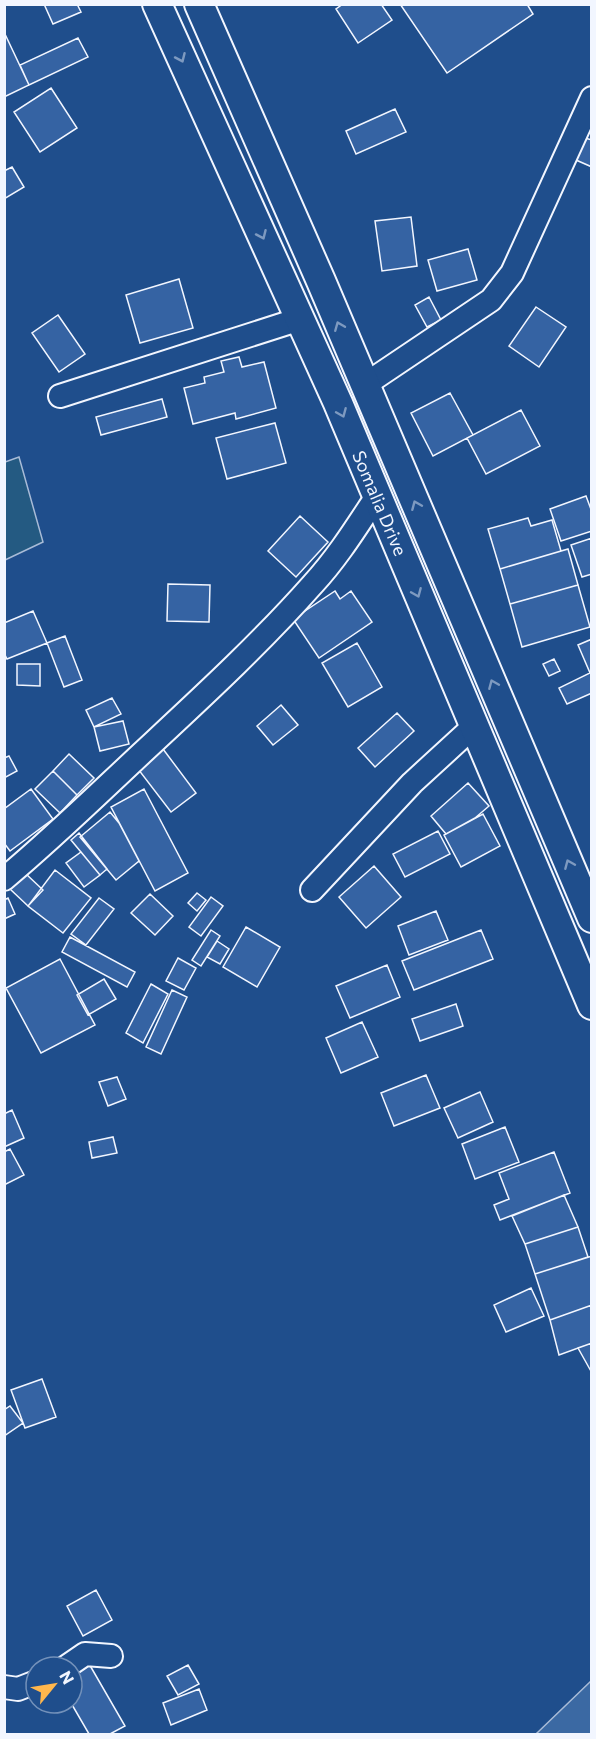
<svg xmlns="http://www.w3.org/2000/svg" width="596" height="1739" font-family="Commissioner,sans-serif">
<style>
.green{fill:#245a82;stroke:#a8bbd7;stroke-width:1.5}
.water{fill:#3b69a3;stroke:#a8bbd7;stroke-width:1.5}
.building{fill:#3563a3;stroke:#f2f6ff;stroke-width:1.5}
.lines{fill:none;stroke-linecap:round;stroke-linejoin:round}
.minor-casing{stroke:#f2f6ff;stroke-width:26}
.major-casing{stroke:#f2f6ff;stroke-width:32}
.minor{stroke:#1f4e8c;stroke-width:22}
.major{stroke:#1f4e8c;stroke-width:28}
.oneway{stroke:#7e9ac0}
.labels{text-anchor:middle;dominant-baseline:central;stroke-width:4.5;stroke-linejoin:round;paint-order:stroke}
.street-label{font-size:18px;fill:#f2f6ff;stroke:#1f4e8c}
</style>
<rect width="100%" height="100%" fill="#1f4e8c"/>
<!-- green -->
<path class="green" d="M19,457L43,542L5,560V462Z"/>
<!-- water -->
<path class="water" d="M591,1681V1734H536Z"/>
<!-- building -->
<path class="building" d="M44,4H77L81,12L53,24Z
M343,4H381L392,20L358,43L336,9Z
M400,4H527L533,14L447,73Z
M4,32L29,85L4,97Z
M78,38L88,57L29,85L20,65Z
M51,88L77,128L40,152L14,112Z
M395,109L406,132L356,154L346,131Z
M585,138L592,140V167L576,160Z
M12,167L24,187L4,199V171Z
M411,217L417,266L382,271L375,221Z
M468,249L477,280L437,291L428,260Z
M179,279L193,328L140,343L126,295Z
M429,297L441,320L427,327L415,305Z
M536,307L566,327L539,367L509,346Z
M58,315L85,354L59,372L32,333Z
M239,357L242,367L264,362L276,408L236,419L235,413L193,424L184,388L205,383L204,377L224,372L221,361Z
M450,393L473,435L433,456L411,413Z
M162,399L167,417L101,435L96,417Z
M521,410L540,446L486,474L467,438Z
M275,423L286,463L227,479L216,438Z
M586,496L592,512V531L561,541L550,509Z
M300,516L328,542L296,577L268,551Z
M528,518L531,526L552,520L561,551L500,569L488,529Z
M592,538V574L582,577L571,545Z
M568,549L578,585L510,604L500,569Z
M168,584L210,585L209,622L167,621Z
M578,585L590,627L522,647L510,604Z
M335,591L340,599L351,591L372,622L319,658L293,619Z
M33,611L47,643L7,659L4,653V623Z
M65,636L82,680L64,687L47,643Z
M592,639V693L567,704L559,688L590,673L578,645Z
M357,643L382,687L348,707L322,663Z
M554,659L560,671L549,676L543,664Z
M17,664H40V686L17,685Z
M112,698L121,714L94,727L86,710Z
M281,705L298,725L273,745L257,726Z
M397,713L414,731L375,767L358,748Z
M123,721L129,744L100,751L94,727Z
M163,749L196,793L171,812L138,769Z
M69,754L94,778L77,795L53,771Z
M9,756L17,771L4,778V758Z
M53,771L77,795L60,813L35,789Z
M468,783L489,806L475,818L446,834L431,816Z
M31,789L53,819L10,851L4,843V809Z
M144,789L188,873L155,891L111,807Z
M110,812L119,823L139,861L116,880L80,837Z
M483,814L500,846L461,867L444,835Z
M438,831L450,854L405,877L393,854Z
M79,833L107,869L100,875L71,840Z
M81,852L100,875L84,887L66,863Z
M374,866L401,897L366,928L339,897Z
M55,870L91,898L63,933L28,906Z
M25,873L43,890L28,906L10,889Z
M197,893L206,900L197,911L188,903Z
M150,894L173,916L155,935L131,913Z
M211,897L223,906L201,936L189,927Z
M8,898L15,914L4,919V900Z
M99,898L114,909L86,945L71,934Z
M436,911L448,940L409,955L398,926Z
M246,927L280,947L257,987L223,967Z
M211,930L220,936L201,966L192,960Z
M481,930L493,959L414,990L402,961Z
M70,937L135,972L127,987L62,952Z
M217,941L229,949L220,964L207,957Z
M178,958L196,968L184,990L166,981Z
M60,959L95,1025L41,1053L6,988Z
M387,965L400,997L350,1018L336,986Z
M104,979L116,999L88,1015L77,995Z
M151,984L168,994L143,1043L126,1033Z
M172,990L187,997L161,1054L146,1047Z
M456,1004L463,1026L420,1041L412,1019Z
M362,1022L378,1057L341,1073L326,1038Z
M426,1075L440,1108L394,1126L381,1093Z
M117,1077L126,1099L108,1106L99,1082Z
M480,1092L493,1122L458,1138L444,1108Z
M12,1110L24,1138L4,1147V1114Z
M505,1127L519,1162L475,1179L462,1144Z
M113,1137L117,1153L92,1158L89,1142Z
M10,1149L24,1175L4,1185V1152Z
M554,1152L570,1193L500,1220L494,1205L509,1199L499,1173Z
M564,1195L578,1227L525,1244L512,1216Z
M578,1227L588,1257L535,1274L525,1244Z
M592,1256V1305L550,1320L535,1274Z
M531,1288L544,1316L506,1332L494,1305Z
M592,1305V1343L559,1355L550,1320Z
M592,1343V1373L578,1348Z
M42,1379L56,1417L25,1428L11,1390Z
M10,1406L23,1423L4,1436V1410Z
M96,1590L112,1620L83,1636L67,1606Z
M88,1662L125,1726L110,1734H89L71,1703L72,1671Z
M188,1665L199,1684L178,1695L167,1676Z
M199,1689L207,1710L171,1725L163,1703Z"/>
<g class="lines">
<!-- minor casing -->
<g class="minor-casing">
<path id="minor" d="M363,386L491,300L512,273L592,98
M60,396L300,319
M4,879C52,839 96,796 142,753C200,699 260,644 313,584C338,557 357,526 377,496
M312,890L412,783L473,727
M66,1667L85,1654L111,1656
M4,1687L18,1689L36,1682"/>
</g>
<!-- major casing -->
<g class="major-casing">
<path id="major" d="M157,4L338,403L592,1005
M199,4L321,281L592,918"/>
</g>
<!-- minor -->
<use href="#minor" class="minor"/>
<!-- major -->
<use href="#major" class="major"/>
</g>
<!-- one-way arrows -->
<defs><path id="oneway-chevron" d="M-2-3.5L2.5 0L-2 3.5" fill="none" stroke-width="1.6" stroke-linecap="round" stroke-linejoin="round" transform="scale(1.5)"/></defs>
<g class="oneway">
<use href="#oneway-chevron" transform="translate(181 58) rotate(66)"/>
<use href="#oneway-chevron" transform="translate(262 235) rotate(66)"/>
<use href="#oneway-chevron" transform="translate(339 326) rotate(-112)"/>
<use href="#oneway-chevron" transform="translate(342 413) rotate(67)"/>
<use href="#oneway-chevron" transform="translate(416 505) rotate(-113)"/>
<use href="#oneway-chevron" transform="translate(417 593) rotate(67)"/>
<use href="#oneway-chevron" transform="translate(493 684) rotate(-113)"/>
<use href="#oneway-chevron" transform="translate(569 864) rotate(-113)"/>
</g>
<g class="labels">
<!-- street labels -->
<g class="street-label">
<text transform="translate(380 503) rotate(67)">Somalia Drive</text>
</g>
</g>
<!-- border -->
<rect width="596" height="1739" fill="none" stroke="#f2f6ff" stroke-width="12"/>
<!-- north arrow -->
<g transform="translate(54 1685) rotate(60)"><circle r="28" fill="#1f4e8c" stroke="#7391ba" stroke-width="1.5"/>
<path d="M0-4.5L10 22L0 15L-10 22Z" fill="#ffb74d"/>
<text y="-9" font-size="16" font-weight="bold" text-anchor="middle" fill="#f2f6ff">N</text>
</g>
</svg>
